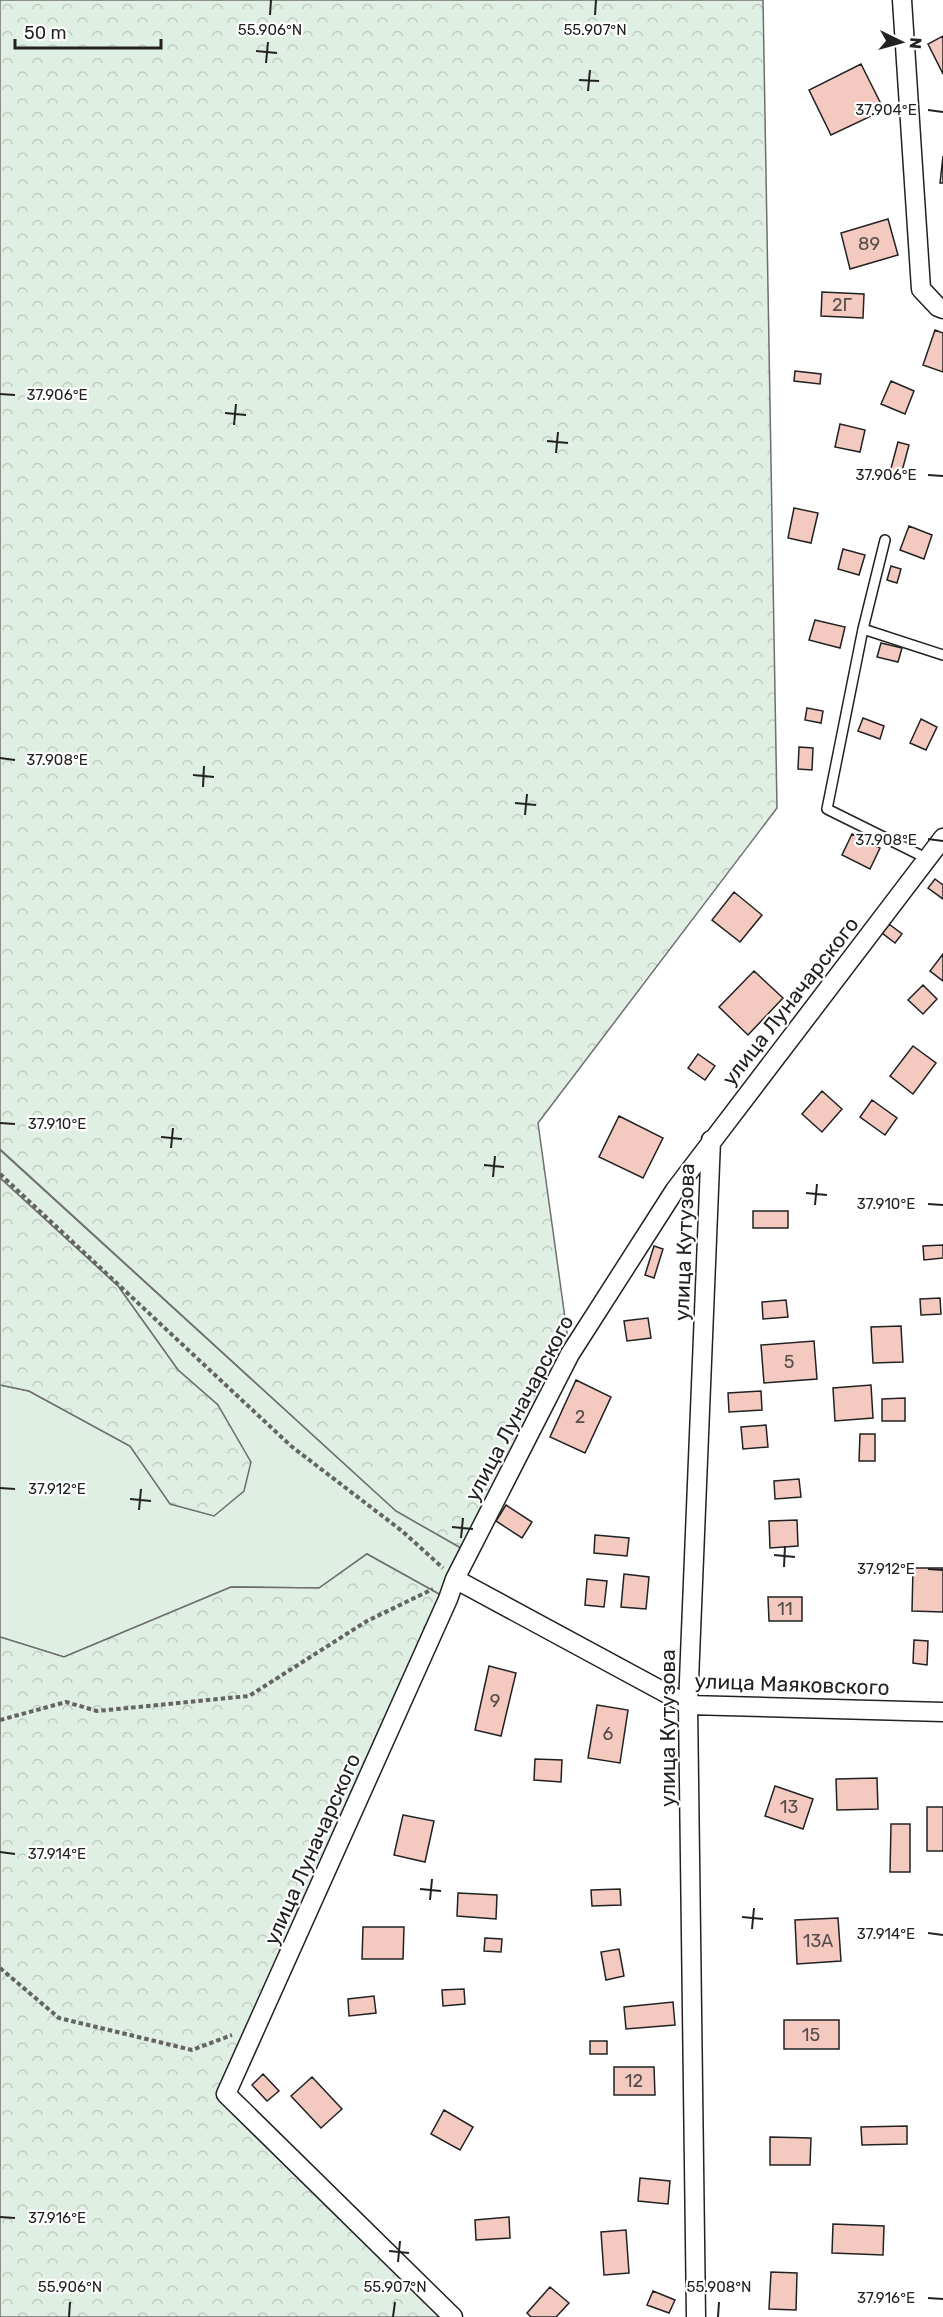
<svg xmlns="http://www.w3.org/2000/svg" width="943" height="2317" font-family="Rubik,sans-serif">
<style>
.grass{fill:#e0efe3;stroke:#6f6f6f;stroke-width:1.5}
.forest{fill:url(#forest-crowns);stroke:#6f6f6f;stroke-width:1.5}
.building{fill:#f3c9c0;stroke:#222;stroke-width:1.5}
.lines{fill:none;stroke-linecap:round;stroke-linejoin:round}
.lane-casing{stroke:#222;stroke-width:12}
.street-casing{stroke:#222;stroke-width:21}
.path{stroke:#646464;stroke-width:4;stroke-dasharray:4.5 3;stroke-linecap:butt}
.lane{stroke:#fff;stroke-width:9}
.street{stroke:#fff;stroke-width:18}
.ticks{fill:none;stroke:#222;stroke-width:2}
.labels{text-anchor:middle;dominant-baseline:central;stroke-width:4.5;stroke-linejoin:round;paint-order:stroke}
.number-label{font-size:18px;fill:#564c4a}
.street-label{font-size:21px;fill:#222;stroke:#fff}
.ticks-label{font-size:15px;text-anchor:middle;fill:#222;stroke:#fff;stroke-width:4.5;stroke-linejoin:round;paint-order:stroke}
</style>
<defs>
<pattern id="forest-crowns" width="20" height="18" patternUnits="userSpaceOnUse" patternTransform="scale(1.5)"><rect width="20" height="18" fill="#e0efe3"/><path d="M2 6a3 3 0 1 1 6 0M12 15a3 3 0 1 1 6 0" fill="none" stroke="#c0cdc2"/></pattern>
</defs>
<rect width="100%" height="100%" fill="#fff"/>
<!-- grass -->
<path class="grass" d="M0,1150L396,1511L468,1552L448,1599L367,1554L319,1588L231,1587L64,1657L0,1637V1385L29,1391L130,1446L171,1504L218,1405L178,1370L118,1286L0,1178Z"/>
<!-- forest -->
<path class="forest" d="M0,0H763L777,808L538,1123L570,1354L468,1552L396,1511L0,1149Z
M0,1178L118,1286L178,1370L218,1405L251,1462L244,1491L214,1516L170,1504L130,1446L29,1391L0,1385Z
M367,1554L448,1599L226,2094L453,2317H0V1637L64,1657L231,1587L319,1588Z"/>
<!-- building -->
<path class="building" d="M943,36V74L928,44Z
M861,64L884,110L831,135L809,90Z
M943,156V183H940Z
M888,219L898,255L850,269L841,233Z
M822,292L864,294L863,318L821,316Z
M935,330L943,333V372L923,365Z
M795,371L821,374L820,384L794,381Z
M891,381L914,391L905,414L881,404Z
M840,424L865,430L860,452L835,447Z
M898,442L909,445L901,475L890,472Z
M794,508L818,513L811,543L788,538Z
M909,526L932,535L924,559L900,550Z
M843,549L865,555L859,575L838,569Z
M891,566L901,569L897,583L887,580Z
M815,620L845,627L840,648L809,640Z
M881,643L902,648L898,662L877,657Z
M807,708L823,711L821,723L805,720Z
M863,718L884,726L880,739L858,731Z
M921,719L937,727L926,750L910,743Z
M799,747L813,748L812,770L798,769Z
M852,834L880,848L870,869L842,855Z
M935,879L943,885V899L928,888Z
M734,892L762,915L740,942L712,920Z
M889,924L902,934L895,943L882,933Z
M943,954V981L930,971Z
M754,971L783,998L748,1035L719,1007Z
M923,985L937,999L923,1014L908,1000Z
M913,1046L936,1063L913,1094L890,1076Z
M698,1054L715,1066L705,1080L688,1068Z
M822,1091L842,1109L822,1132L802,1114Z
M872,1100L897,1118L885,1135L860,1117Z
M619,1116L663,1138L643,1178L599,1157Z
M753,1211H788V1228H753Z
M943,1245V1258L924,1260L923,1246Z
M654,1246L663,1249L654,1278L645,1275Z
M940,1298L941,1314L921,1315L920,1299Z
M786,1300L788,1317L763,1319L762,1302Z
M648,1318L651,1338L627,1341L624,1321Z
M901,1326L903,1362L873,1363L871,1327Z
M814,1341L817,1379L764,1383L761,1345Z
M576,1380L611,1397L585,1453L550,1437Z
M871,1385L873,1418L835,1421L833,1388Z
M761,1391L762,1410L729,1412L728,1393Z
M905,1398V1421H882V1399Z
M766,1425L768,1447L743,1449L741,1427Z
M860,1434H875V1461H859Z
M799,1479L801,1497L775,1499L774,1481Z
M506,1505L532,1522L522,1538L496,1521Z
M797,1520L798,1546L770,1548L769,1521Z
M595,1535L629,1538L627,1556L594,1553Z
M913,1568H943V1612L912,1611Z
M624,1574L649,1577L646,1609L621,1607Z
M587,1579L607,1581L604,1607L585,1605Z
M768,1597H802V1621H769Z
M914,1640L928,1641L927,1665L913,1663Z
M489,1666L516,1673L501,1736L475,1730Z
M597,1705L628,1710L620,1763L588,1758Z
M535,1759L562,1760L561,1782L534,1780Z
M877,1778L878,1809L837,1810L836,1779Z
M775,1786L813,1799L803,1829L765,1816Z
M927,1807H943V1851H927Z
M403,1815L434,1821L425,1862L394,1855Z
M891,1824H910V1872H890Z
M620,1889L621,1905L592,1906L591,1890Z
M458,1893L497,1895L496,1919L457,1916Z
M838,1918L841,1961L797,1964L795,1920Z
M363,1927H404L403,1959H362Z
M485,1938L502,1939L501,1952L484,1951Z
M619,1949L624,1976L606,1980L601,1952Z
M464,1989L465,2004L443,2006L442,1990Z
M374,1996L376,2013L349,2016L348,1999Z
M673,2002L675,2025L626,2029L624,2007Z
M784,2020H839V2049H784Z
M590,2041H607V2054H590Z
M614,2067H654L655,2095H614Z
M263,2074L279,2091L267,2101L252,2085Z
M312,2077L342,2109L321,2128L291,2096Z
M444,2110L473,2127L460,2150L431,2134Z
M907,2126V2144L862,2145L861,2127Z
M770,2137L811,2138L810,2165H770Z
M640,2178L670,2181L668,2204L638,2201Z
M509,2217L510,2238L476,2240L475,2220Z
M833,2224L884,2226L883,2255L832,2253Z
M626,2230L629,2273L604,2275L601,2232Z
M771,2272L797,2273L796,2310L769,2309Z
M550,2287L569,2303L556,2317H531L527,2313Z
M653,2291L675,2300L669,2313L647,2305Z"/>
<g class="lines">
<!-- lane casing -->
<g class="lane-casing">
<path id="lane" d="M885,540L863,629L827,809L928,859
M863,629L943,655"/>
</g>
<!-- street casing -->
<g class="street-casing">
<path id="street" d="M902,0L921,289L938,307L943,309
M455,1579L688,1705L943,1712
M453,2317L226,2094L448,1599L455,1579L570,1354L675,1190L943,838
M696,2317L688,1705L711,1140"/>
</g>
<!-- path -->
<path class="path" d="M0,1174L291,1446L402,1531L443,1568
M0,1720L66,1702L97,1711L249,1696L367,1621L433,1589
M0,1968L59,2018L192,2050L232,2035"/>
<!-- lane -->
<use href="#lane" class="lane"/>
<!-- street -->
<use href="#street" class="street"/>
</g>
<!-- ticks -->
<path class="ticks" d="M270,15L271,0M595,15L596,0M256,51L277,53M266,63L268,42M579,80L599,81M588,91L590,70M928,110L943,112M0,394L15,395M225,413L246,415M234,425L236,404M547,441L568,443M556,453L558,432M928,475L943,476M0,758L15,760M193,775L214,777M203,787L204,766M515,803L536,805M525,815L527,794M928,839L943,841M0,1123L15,1124M161,1137L182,1139M171,1148L173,1128M484,1165L504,1167M493,1177L495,1156M806,1193L827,1195M928,1204L943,1205M815,1205L817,1184M0,1488L15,1489M130,1499L151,1501M139,1510L141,1489M452,1527L473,1529M461,1538L463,1518M774,1555L795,1557M784,1567L785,1546M928,1569L943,1570M0,1852L15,1854M420,1889L441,1891M430,1900L432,1879M742,1917L763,1919M752,1929L754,1908M928,1933L943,1935M0,2217L15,2218M389,2251L409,2253M398,2262L400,2241M928,2298L943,2299M69,2317L70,2302M393,2317L395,2302M718,2317L719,2302"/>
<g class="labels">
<!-- number labels -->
<g class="number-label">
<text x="869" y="244">89</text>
<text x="842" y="305">2Г</text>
<text x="789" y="1362">5</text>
<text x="580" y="1417">2</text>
<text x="785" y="1609">11</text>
<text x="495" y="1701">9</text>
<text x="608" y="1734">6</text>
<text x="789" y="1807">13</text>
<text x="818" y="1941">13А</text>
<text x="811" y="2035">15</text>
<text x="634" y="2081">12</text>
</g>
<!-- street labels -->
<g class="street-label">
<text transform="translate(790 1001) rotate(-52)">улица Луначарского</text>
<text transform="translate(684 1242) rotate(-88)">улица Кутузова</text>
<text transform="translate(519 1408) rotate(-62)">улица Луначарского</text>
<text transform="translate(792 1684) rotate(2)">улица Маяковского</text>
<text transform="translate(667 1728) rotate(-90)">улица Кутузова</text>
<text transform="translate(312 1849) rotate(-66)">улица Луначарского</text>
</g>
</g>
<g class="ticks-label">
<text x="270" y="35">55.906°N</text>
<text x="595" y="35">55.907°N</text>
<text x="886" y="115">37.904°E</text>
<text x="57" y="400">37.906°E</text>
<text x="886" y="480">37.906°E</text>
<text x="57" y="765">37.908°E</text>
<text x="886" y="845">37.908°E</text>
<text x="57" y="1129">37.910°E</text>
<text x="886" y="1209">37.910°E</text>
<text x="57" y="1494">37.912°E</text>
<text x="886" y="1574">37.912°E</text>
<text x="57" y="1859">37.914°E</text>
<text x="886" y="1939">37.914°E</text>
<text x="57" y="2223">37.916°E</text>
<text x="70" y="2292">55.906°N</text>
<text x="395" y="2292">55.907°N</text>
<text x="719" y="2292">55.908°N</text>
<text x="886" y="2303">37.916°E</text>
</g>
<!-- north arrow -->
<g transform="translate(901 42) rotate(95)" stroke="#ffffff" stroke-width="4.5" paint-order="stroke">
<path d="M0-4.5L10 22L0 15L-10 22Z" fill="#222222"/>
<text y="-9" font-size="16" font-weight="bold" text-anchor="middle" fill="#222222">N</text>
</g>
<!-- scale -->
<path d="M15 39v9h146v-9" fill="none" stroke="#222222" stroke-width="3"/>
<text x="24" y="39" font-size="18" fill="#222222" stroke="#ffffff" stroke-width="4.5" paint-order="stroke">50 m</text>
</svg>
